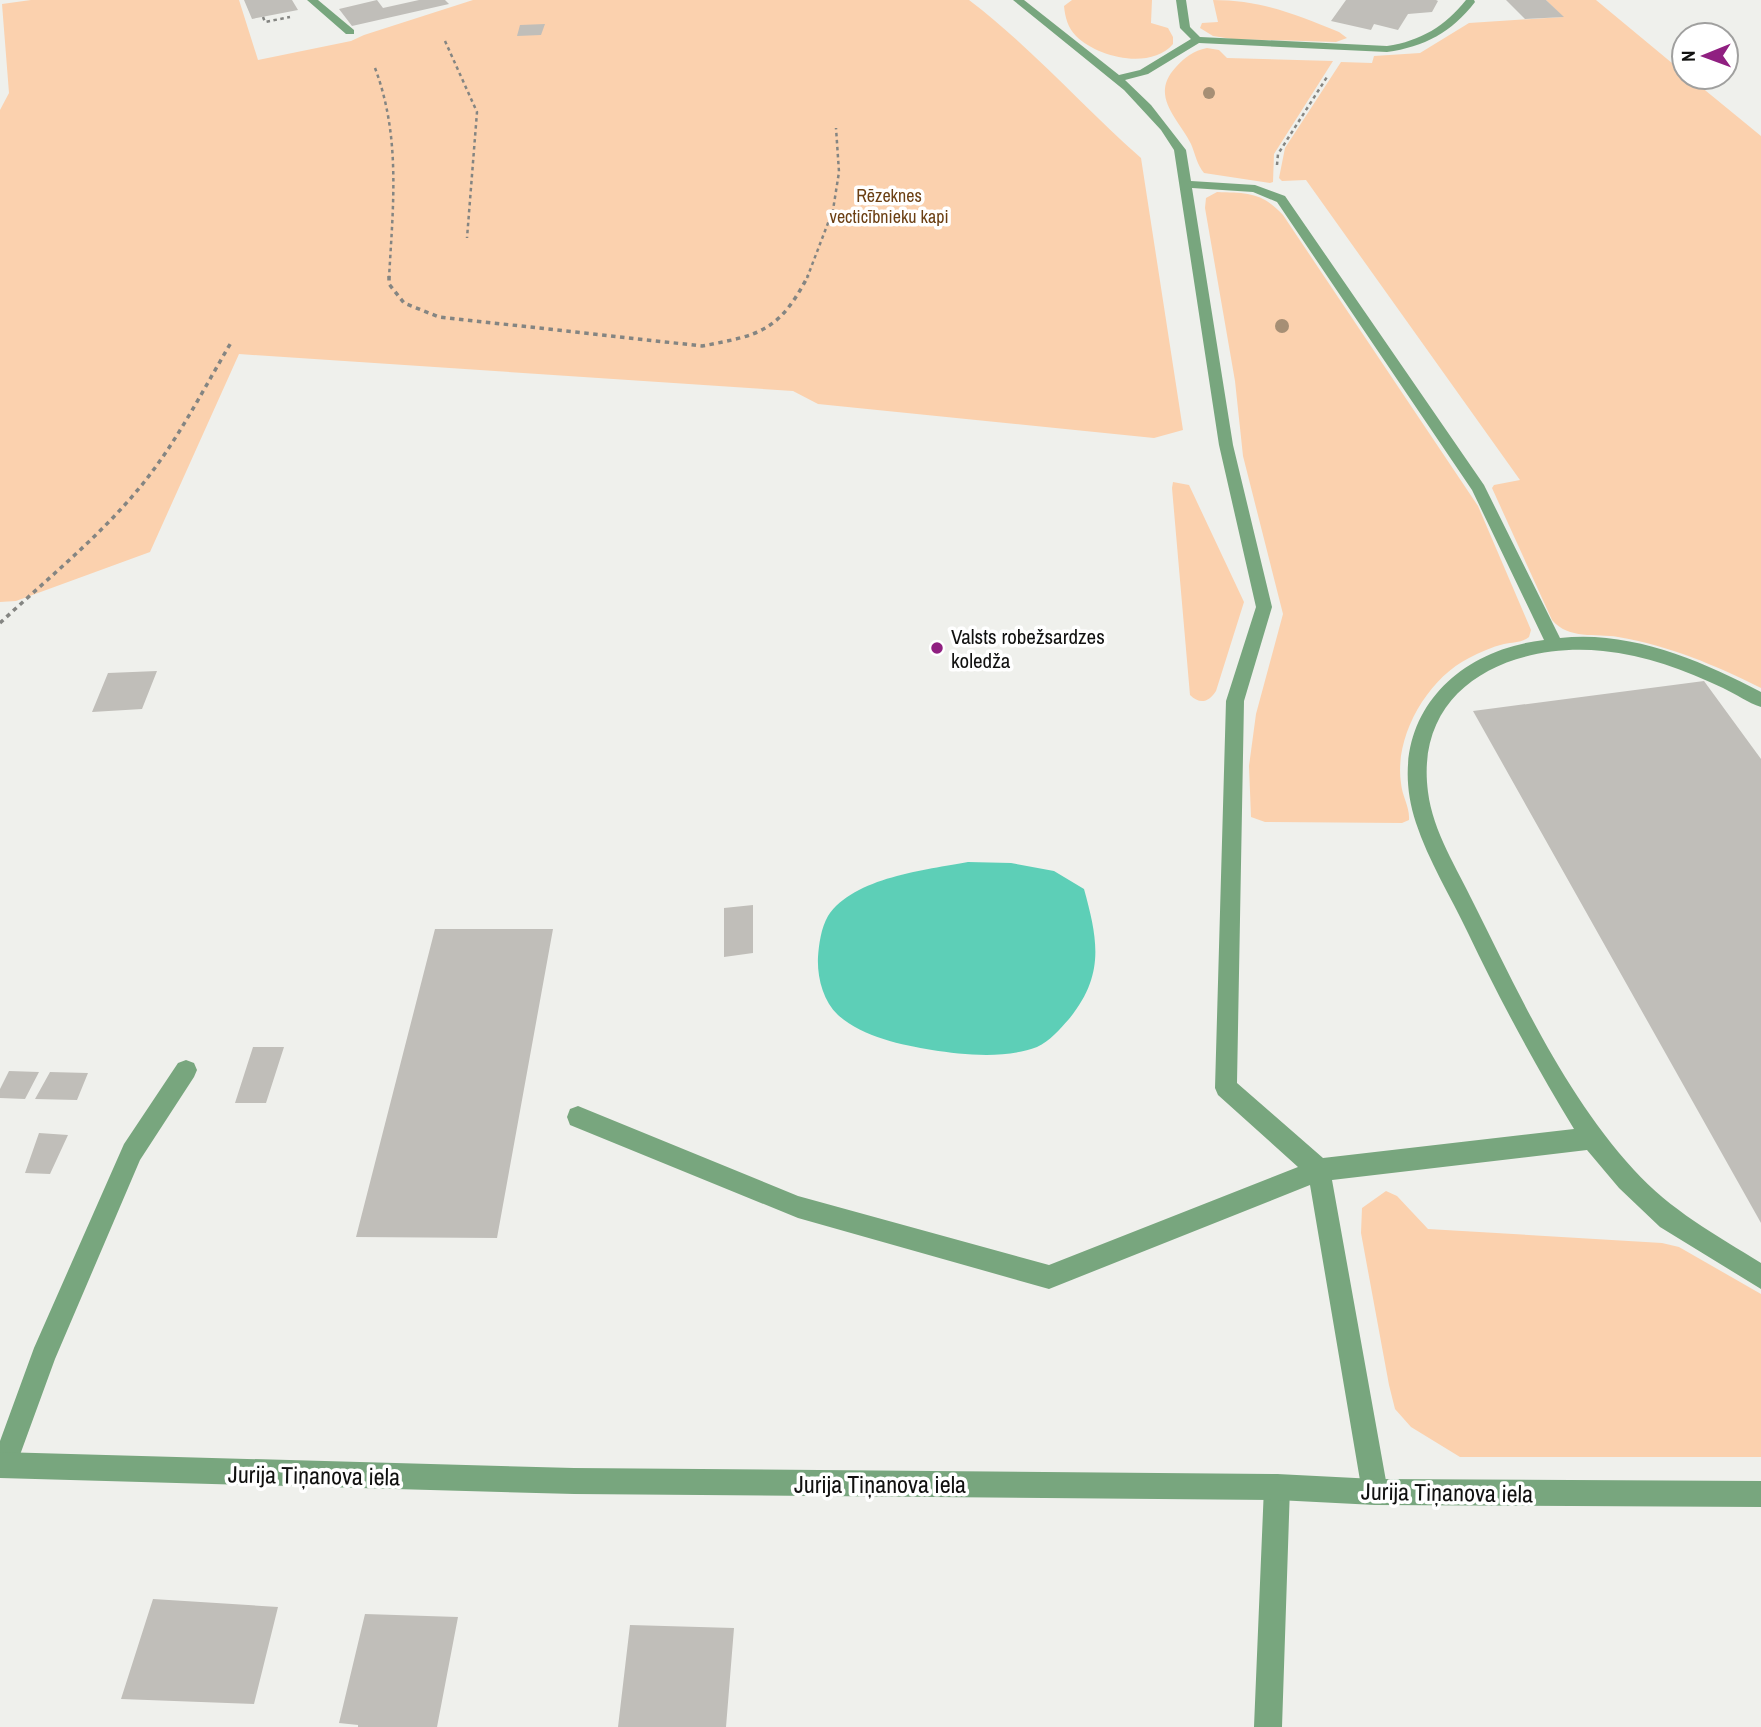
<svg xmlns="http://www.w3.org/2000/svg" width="1761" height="1727" font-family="'Archivo Narrow',sans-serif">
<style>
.green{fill:#fbd1ae}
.water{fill:#5dcfb7}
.building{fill:#c0beb9}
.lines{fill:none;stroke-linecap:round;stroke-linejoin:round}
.path-far1{stroke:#848582;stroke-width:2.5;stroke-dasharray:3.5 3.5;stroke-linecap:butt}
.path{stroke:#848582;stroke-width:3.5;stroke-dasharray:4.5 4.5;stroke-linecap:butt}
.service{fill:#78a67e;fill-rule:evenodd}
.minor{fill:#78a67e;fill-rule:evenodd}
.tree{fill:#a68f75}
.poi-dot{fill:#902081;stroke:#fff;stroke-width:2.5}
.labels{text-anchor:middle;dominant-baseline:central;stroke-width:7;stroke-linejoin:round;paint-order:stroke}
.far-park-label{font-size:18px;fill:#6b3f13;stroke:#fff}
.poi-label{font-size:21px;fill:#111110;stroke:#fff;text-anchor:start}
.near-street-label{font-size:24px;fill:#111110;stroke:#fff}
</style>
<rect width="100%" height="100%" fill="#eff0ec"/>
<!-- green -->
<path class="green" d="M31,0H239L258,60L351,41L364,35L473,0H969C1031,47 1083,107 1141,158L1183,430L1154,438L818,404L793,391L239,354L150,552L16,601L0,602V110L9,93L2,4Z
M1072,0H1152L1151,23L1168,28L1173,37V44C1151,70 1098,58 1076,36C1068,28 1065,17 1064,6Z
M1213,0C1261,0 1295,14 1339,32L1347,38L1336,42L1232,39L1213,36L1200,28L1202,23L1218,22Z
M1546,0H1596L1684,73V77H1689L1761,136V688C1715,665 1670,646 1618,637C1595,633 1569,640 1552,620L1492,488L1494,485L1520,480L1306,180L1282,181L1279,178L1285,148L1341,62L1372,63L1374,56L1420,53L1469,23L1563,17Z
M1207,48L1219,50L1227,58L1333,61L1274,154L1273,182L1270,183L1204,173C1197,165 1195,153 1191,144C1178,118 1149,96 1176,67C1185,57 1193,51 1207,48Z
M1217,192C1247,193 1262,192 1283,215L1478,506L1531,630L1529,637C1521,643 1513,642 1504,644C1492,647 1480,652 1469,658C1427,679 1394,737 1401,783C1402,796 1410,807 1409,820L1402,823L1265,822L1251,817L1249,766L1256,714L1283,614L1243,456L1235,381L1205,208L1206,198Z
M1173,482L1189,485L1244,602L1216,691C1209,702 1200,705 1190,695L1172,488Z
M1386,1191L1397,1196L1428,1229L1662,1243L1679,1247L1761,1294V1457H1460L1411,1427L1395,1409L1389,1385L1361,1233L1362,1208Z"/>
<!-- water -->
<path class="water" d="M968,862L1011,863L1054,871L1084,889C1098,940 1105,975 1069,1019C1060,1029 1050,1041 1037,1047C1006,1059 964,1055 932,1050C902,1045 862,1037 838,1015C823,1001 817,977 818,957C819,944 821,928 828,916C854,877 926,870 968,862Z"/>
<!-- building -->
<path class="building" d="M244,0H292L298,10L252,19Z
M377,0L383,8L419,0H445L449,4L352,26L339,9Z
M1346,0H1436L1438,1L1432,12L1408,14L1398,30L1374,24L1371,30L1331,21Z
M1506,0H1546L1564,17L1525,19Z
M545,24L541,35L517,36L520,25Z
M157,671L142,709L92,712L108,673Z
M1704,681L1761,759V1223L1473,711Z
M753,905V953L724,957V908Z
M435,929H553L497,1238L356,1237Z
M253,1047H284L266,1103H235Z
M9,1071L39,1072L25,1099L0,1098V1089Z
M50,1072L88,1073L77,1100L35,1099Z
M39,1133L68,1135L50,1174L25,1173Z
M153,1599L278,1607L254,1704L121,1699Z
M365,1614L458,1617L437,1727H358V1725L339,1723Z
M630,1625L734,1628L726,1727H618Z"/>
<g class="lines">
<!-- path-far1 -->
<path class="path-far1" d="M263,17L265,22L290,17
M445,41L477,112L467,238
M375,68C401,137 393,206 389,278
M1277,165L1278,154L1327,77
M807,278L833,210L839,172L836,128"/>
<!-- path -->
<path class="path" d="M389,276V284L404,303L439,317L702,346C761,335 779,331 808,276
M0,623C49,577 103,534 145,481C179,438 204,388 232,341"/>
<!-- service -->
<path class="service" d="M1013,0H1024L1119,75L1140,70L1191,39L1180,28L1176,0H1186L1190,27L1200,37L1387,46C1421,41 1445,26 1466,0H1474L1475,2C1452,32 1424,47 1387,52L1199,43L1148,74L1125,80L1151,105L1186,150L1191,181L1255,185L1285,196L1484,485L1560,638C1629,630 1701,660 1761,692V707C1748,703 1736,694 1723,688C1685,670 1645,655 1603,651C1511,642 1414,686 1428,792C1433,832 1457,868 1474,904C1520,996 1564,1093 1634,1170C1670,1210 1716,1235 1761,1263V1289L1660,1227L1619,1188L1587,1150L1332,1180L1388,1492L1384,1501L1375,1505L1366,1501L1362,1492L1310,1185L1049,1289L798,1218L570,1125L567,1117L570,1109L578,1106L798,1196L1049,1265L1298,1167L1218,1095L1215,1088L1226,701L1256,607L1219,445L1174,150L1161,130L1124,90ZM1192,188L1253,192L1277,202L1472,490L1544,640C1448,651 1384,726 1416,823C1428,860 1451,897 1468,933C1500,1000 1535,1065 1574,1129L1323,1158L1237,1083L1244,701L1272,607L1233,445Z
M186,1060L194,1063L197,1070L194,1077L140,1160L55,1359L13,1474L4,1478L0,1476V1441L34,1348L124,1144L178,1063Z
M1277,1474L1286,1478L1290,1487L1282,1727H1254L1264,1487L1268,1478Z"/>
<!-- minor -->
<path class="minor" d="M307,0H318L354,30V34H346Z
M0,1452L574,1468L1277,1474L1375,1479L1761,1481V1507L1375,1505L1277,1500L574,1494L0,1478Z"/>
</g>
<!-- trees -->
<g class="tree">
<circle cx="1209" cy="93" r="6"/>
<circle cx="1282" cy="326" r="7"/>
</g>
<!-- markers -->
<circle class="poi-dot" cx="937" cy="648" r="7"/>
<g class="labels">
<!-- far-park labels -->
<g class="far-park-label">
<text x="889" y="195">Rēzeknes<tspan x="889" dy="21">vecticībnieku kapi</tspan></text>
</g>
<!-- poi labels -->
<g class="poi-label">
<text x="951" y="636">Valsts robežsardzes<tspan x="951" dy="24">koledža</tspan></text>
</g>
<!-- near-street labels -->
<g class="near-street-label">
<text transform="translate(314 1475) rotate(1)">Jurija Tiņanova iela</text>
<text x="880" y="1484">Jurija Tiņanova iela</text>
<text transform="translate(1447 1492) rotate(1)">Jurija Tiņanova iela</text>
</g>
</g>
<!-- north arrow -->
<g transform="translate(1705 56) rotate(269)"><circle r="33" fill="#ffffff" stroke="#a0a09f" stroke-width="2"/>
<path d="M0-5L12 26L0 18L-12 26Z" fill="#902081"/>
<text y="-10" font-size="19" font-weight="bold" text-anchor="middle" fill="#111110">N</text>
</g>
</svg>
